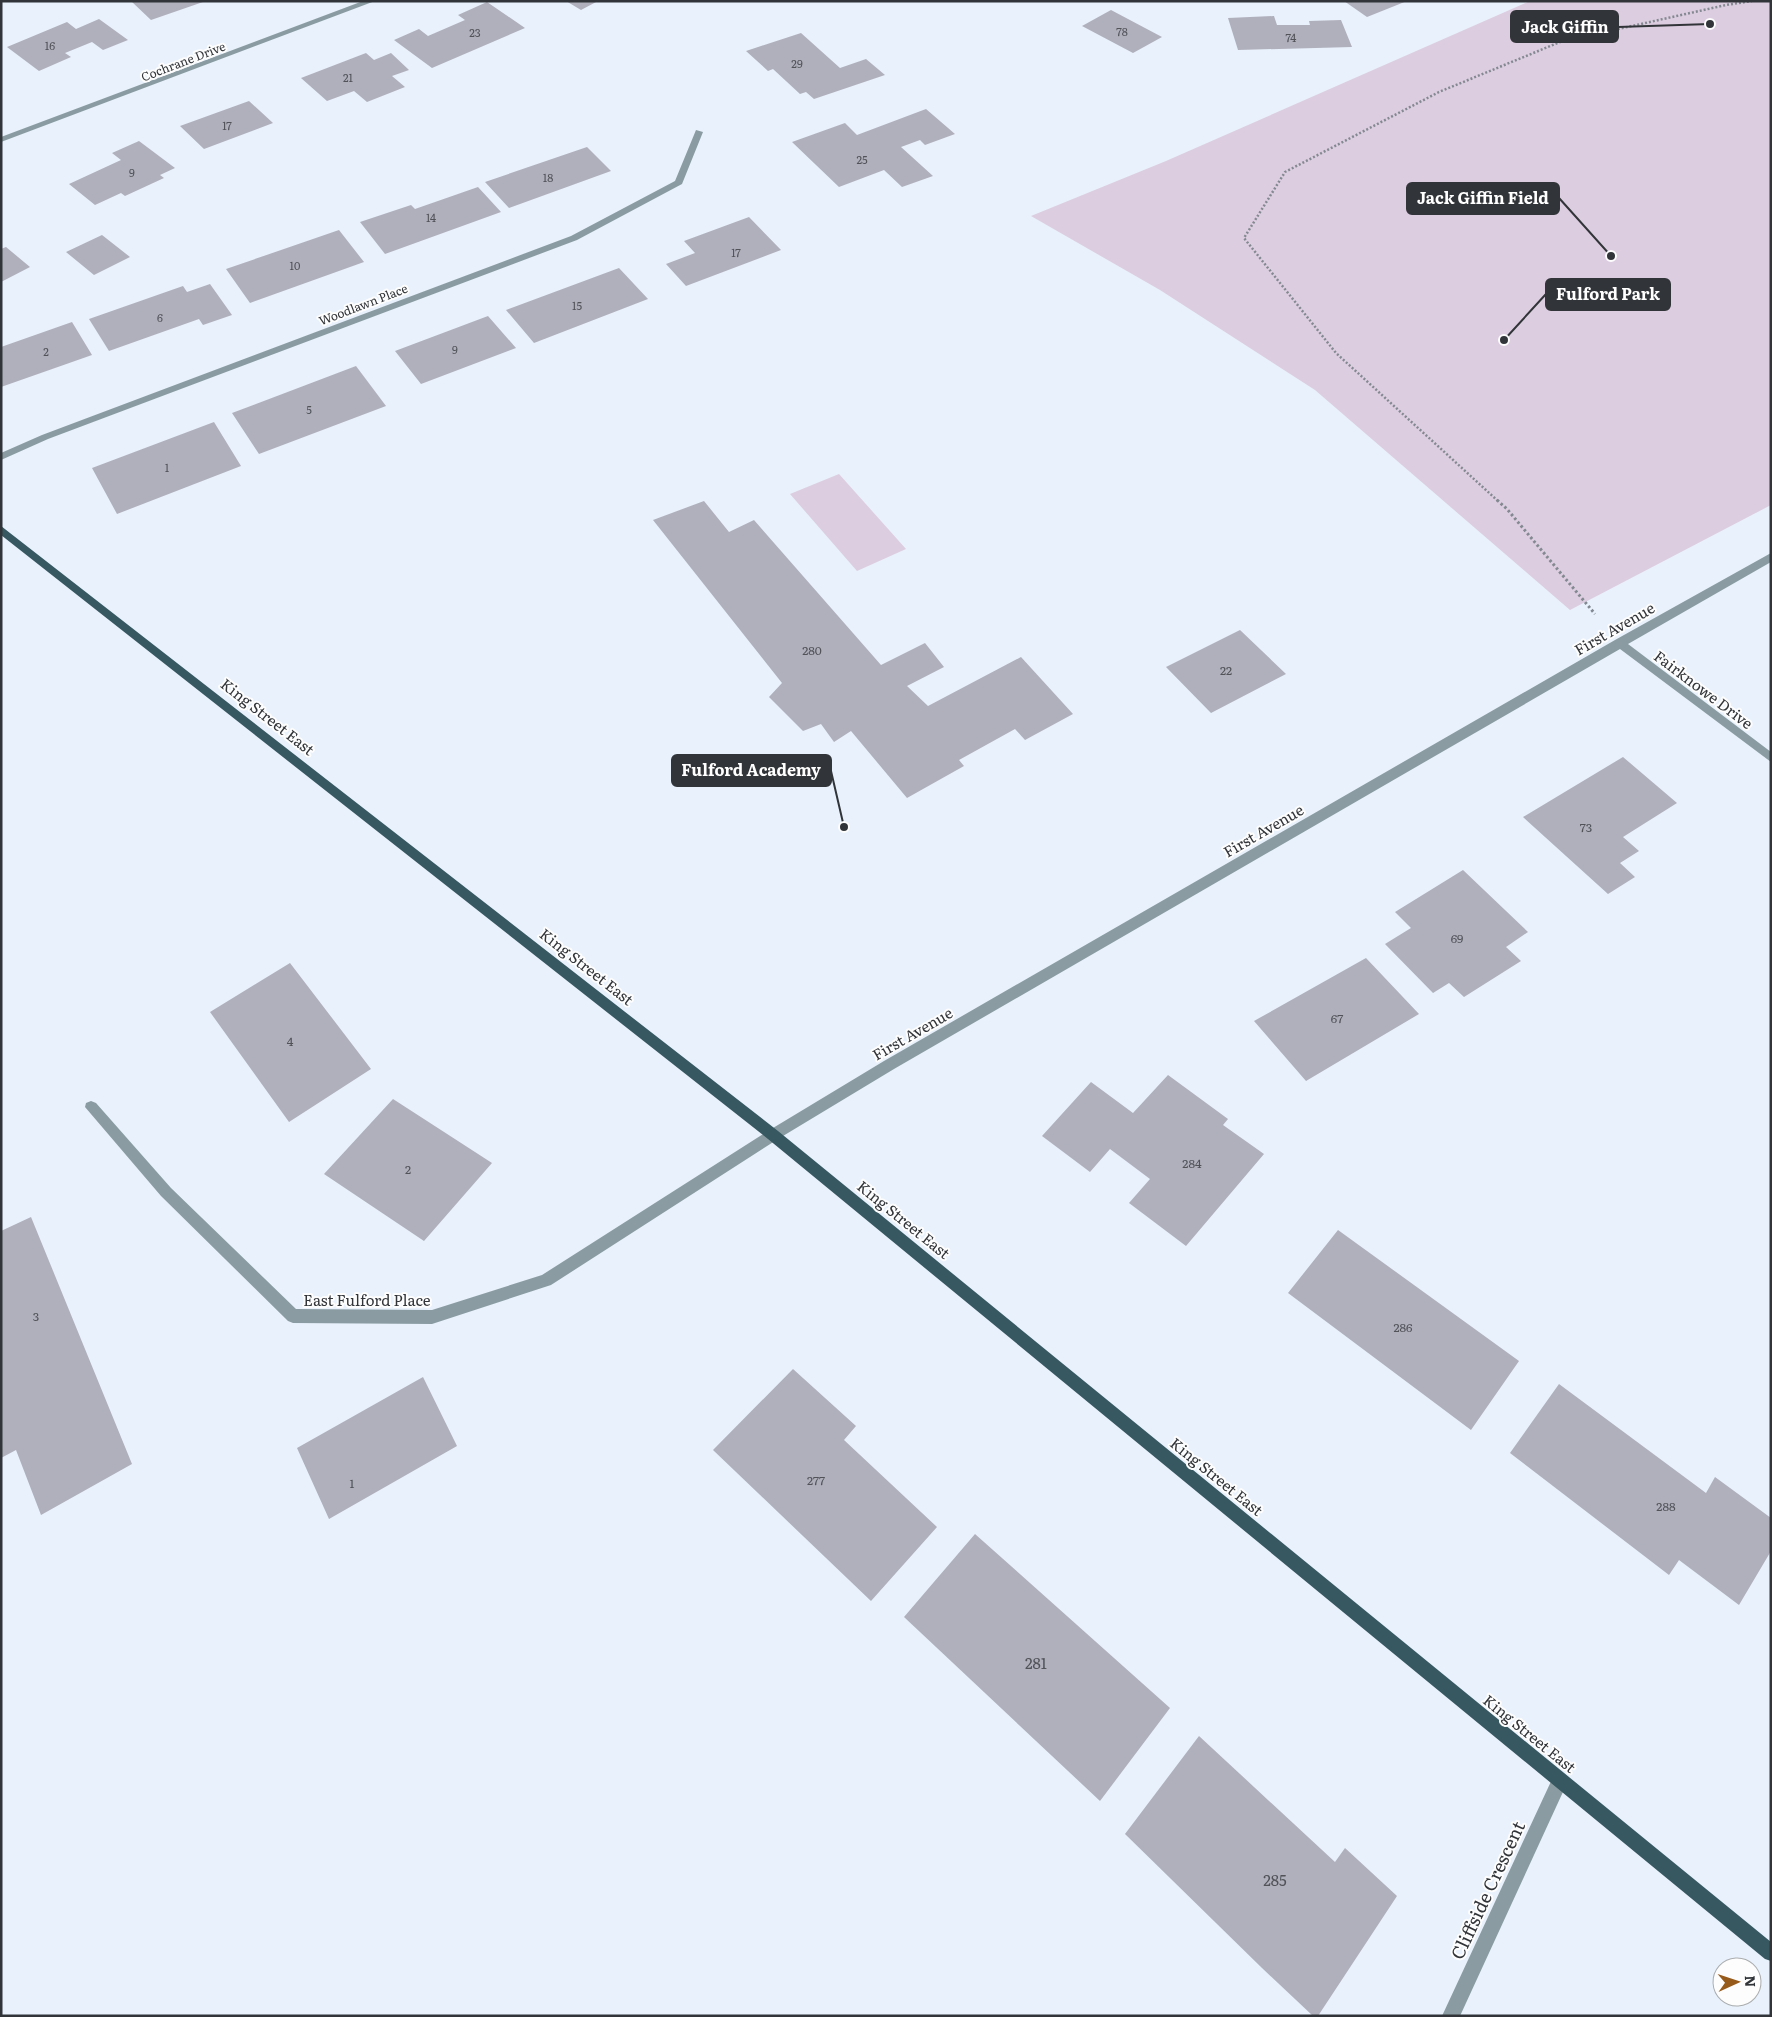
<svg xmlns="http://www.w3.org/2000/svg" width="1772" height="2017" font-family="Literata,serif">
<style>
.green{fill:#ddcde1}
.building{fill:#b0b0bc}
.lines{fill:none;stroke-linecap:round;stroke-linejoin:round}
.path-far1{stroke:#838990;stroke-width:2.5;stroke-dasharray:2 2;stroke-linecap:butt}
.path{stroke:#838990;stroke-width:3;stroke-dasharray:2.5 2.5;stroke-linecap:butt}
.street{fill:#8a9ca2;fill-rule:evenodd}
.primary{fill:#375861;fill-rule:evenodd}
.labels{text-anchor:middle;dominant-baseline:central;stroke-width:4;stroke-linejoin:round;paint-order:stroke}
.far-number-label{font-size:11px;fill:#515359}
.far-street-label{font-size:12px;fill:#313438;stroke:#fdfdfd}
.number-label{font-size:12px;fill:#515359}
.street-label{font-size:15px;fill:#313438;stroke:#fdfdfd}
.near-number-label{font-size:15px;fill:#515359}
.near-street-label{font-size:18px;fill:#313438;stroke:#fdfdfd}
.leader{fill:none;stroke:#313438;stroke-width:2}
.callout-dot{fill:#313438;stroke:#fdfdfd;stroke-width:2}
.callout{fill:#313438;stroke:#313438;stroke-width:2}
.callout-label{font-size:16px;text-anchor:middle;font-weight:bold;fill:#fff}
</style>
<rect width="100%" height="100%" fill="#e8f1fc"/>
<!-- green -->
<path class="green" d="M1530,1H1771V505L1570,610L1315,390L1160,290L1031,216L1166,161Z
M839,474L906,549L857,571L790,494Z"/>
<!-- building -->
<path class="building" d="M131,1H203V2L151,20Z
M566,1H598L581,10Z
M1344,1H1407L1367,17Z
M487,2L525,28L432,68L394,40L419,29L428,36L465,20L458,15Z
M1111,10L1162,37L1133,53L1082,26Z
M1274,16L1277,25H1310L1309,21L1341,20L1352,47L1238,50L1228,18Z
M99,19L128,40L103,50L92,42L65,53L71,57L39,71L7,47L67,22L76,29Z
M801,33L840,68L866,59L885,75L814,99L806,92L800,94L773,69L768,71L746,51Z
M366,53L374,60L391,53L409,70L392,76L405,87L367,102L354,91L327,101L301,78Z
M249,101L273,123L204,149L180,126Z
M926,109L955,134L925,145L920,140L901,147L933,176L902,187L884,170L839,187L792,142L845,123L857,135Z
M139,141L175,168L160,175L164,178L125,196L121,193L95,205L69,184L121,160L112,153Z
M587,147L611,171L509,208L485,182Z
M478,187L501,212L385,254L360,222L411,205L415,209Z
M749,217L781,250L686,286L666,264L695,253L684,241Z
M339,230L364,262L250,303L226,269Z
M102,235L130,257L94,275L66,252Z
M6,247L30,267L1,282V249Z
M619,268L648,299L534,343L506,310Z
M210,284L232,315L203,325L199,319L109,351L89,319L183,286L187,292Z
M488,316L516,348L421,384L395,351Z
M72,322L92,355L1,387V347Z
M356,366L386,406L259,454L232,413Z
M214,422L241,466L117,514L92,468Z
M704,501L729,532L754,520L881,665L925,643L944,667L907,686L928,706L1021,657L1073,714L1025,740L1015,729L959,760L964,766L907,798L851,731L834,742L821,724L803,731L769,697L782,683L653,520Z
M1240,630L1286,674L1211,713L1166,667Z
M1623,757L1677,803L1623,837L1639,851L1620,863L1635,877L1608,894L1523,817Z
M1463,870L1528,932L1506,947L1521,961L1464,997L1449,983L1433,993L1385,944L1411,928L1395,912Z
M1366,958L1419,1014L1306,1081L1254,1021Z
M290,963L371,1069L289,1122L210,1012Z
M1168,1075L1228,1119L1223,1125L1264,1154L1186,1246L1129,1203L1150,1179L1110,1149L1090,1172L1042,1136L1091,1082L1133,1113Z
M393,1099L492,1163L424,1241L324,1174Z
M31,1217L132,1464L41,1515L16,1450L1,1458V1231Z
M1338,1230L1519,1361L1471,1430L1288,1293Z
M793,1369L856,1426L844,1440L937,1527L871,1601L713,1450Z
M423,1377L457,1446L329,1519L297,1448Z
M1559,1384L1706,1493L1715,1477L1771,1518V1551L1739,1605L1679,1560L1669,1575L1510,1453Z
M975,1534L1170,1708L1100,1801L904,1617Z
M1199,1736L1335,1862L1345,1848L1397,1896L1318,2016H1313L1262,1968L1125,1834Z"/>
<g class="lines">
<!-- path-far1 -->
<path class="path-far1" d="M1498,501L1336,353L1244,238L1285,172L1439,92L1560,42L1726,5L1752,1"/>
<!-- path -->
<path class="path" d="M1497,500L1507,509L1595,614"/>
<!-- street -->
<path class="street" d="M363,1H375L1,142V137Z
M696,130L703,132L682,184L577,240L48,439L1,460V453L42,435L571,236L675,181Z
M1771,553V562L1628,644L1771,752V762L1620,649L894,1069L778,1139L551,1285L432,1324L293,1323L288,1321L161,1196L85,1107L86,1103L91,1101L96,1103L171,1188L296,1309L432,1310L542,1275L768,1131L884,1061L1615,640Z
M1560,1773L1566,1775L1568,1781L1460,2016H1442L1554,1775Z"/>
<!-- primary -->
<path class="primary" d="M1,526L778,1131L1771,1942V1961L1765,1959L768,1139L1,535Z"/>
</g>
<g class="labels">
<!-- far-number labels -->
<g class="far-number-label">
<text x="1122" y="31">78</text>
<text x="475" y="32">23</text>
<text x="1291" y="37">74</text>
<text x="50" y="45">16</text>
<text x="797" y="63">29</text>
<text x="348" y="77">21</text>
<text x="227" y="125">17</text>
<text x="862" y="159">25</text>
<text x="132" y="172">9</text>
<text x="548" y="177">18</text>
<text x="431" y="217">14</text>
<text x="736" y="252">17</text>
<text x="295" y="265">10</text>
<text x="577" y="305">15</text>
<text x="160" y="317">6</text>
<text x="455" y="349">9</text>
<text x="46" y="351">2</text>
<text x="309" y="409">5</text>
<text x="167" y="467">1</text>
</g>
<!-- far-street labels -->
<g class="far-street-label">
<text transform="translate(183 61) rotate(-21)">Cochrane Drive</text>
<text transform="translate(363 304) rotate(-21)">Woodlawn Place</text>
</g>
<!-- number labels -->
<g class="number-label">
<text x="812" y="650">280</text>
<text x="1226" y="670">22</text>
<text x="1586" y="827">73</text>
<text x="1457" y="938">69</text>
<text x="1337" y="1018">67</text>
<text x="290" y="1041">4</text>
<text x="1192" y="1163">284</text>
<text x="408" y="1169">2</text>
<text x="36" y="1316">3</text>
<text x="1403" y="1327">286</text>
<text x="816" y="1480">277</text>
<text x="352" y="1483">1</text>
<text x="1666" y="1506">288</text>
</g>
<!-- street labels -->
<g class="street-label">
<text transform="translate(1614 628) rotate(-30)">First Avenue</text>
<text transform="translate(1704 689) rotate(37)">Fairknowe Drive</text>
<text transform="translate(268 716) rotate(38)">King Street East</text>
<text transform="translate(1263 830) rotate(-30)">First Avenue</text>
<text transform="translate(587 966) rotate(38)">King Street East</text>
<text transform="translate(912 1033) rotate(-30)">First Avenue</text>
<text transform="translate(904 1219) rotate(39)">King Street East</text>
<text x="367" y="1299">East Fulford Place</text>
<text transform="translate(1217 1476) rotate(39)">King Street East</text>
<text transform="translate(1530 1733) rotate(39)">King Street East</text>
</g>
<!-- near-number labels -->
<g class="near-number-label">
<text x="1036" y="1662">281</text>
<text x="1275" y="1879">285</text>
</g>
<!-- near-street labels -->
<g class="near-street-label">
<text transform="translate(1487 1890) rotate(-65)">Cliffside Crescent</text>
</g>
</g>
<!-- callouts -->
<path class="leader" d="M1710 24L1618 27M1611 256L1559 198M1504 340L1546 294M844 827L831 771"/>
<g class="callout-dot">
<circle cx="1710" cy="24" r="5"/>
<circle cx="1611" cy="256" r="5"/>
<circle cx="1504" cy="340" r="5"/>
<circle cx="844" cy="827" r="5"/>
</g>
<g class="callout">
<rect x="1511" y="11" width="107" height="31" rx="5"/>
<rect x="1407" y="183" width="152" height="31" rx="5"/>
<rect x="1546" y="279" width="124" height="31" rx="5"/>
<rect x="672" y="755" width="159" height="31" rx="5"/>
</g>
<g class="callout-label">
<text x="1565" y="33">Jack Giffin</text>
<text x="1483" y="204">Jack Giffin Field</text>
<text x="1608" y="300">Fulford Park</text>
<text x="751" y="776">Fulford Academy</text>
</g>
<!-- border -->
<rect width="1772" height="2017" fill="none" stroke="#313438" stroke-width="5"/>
<!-- north arrow -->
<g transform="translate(1737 1982) rotate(87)"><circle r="24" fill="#fdfdfd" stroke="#abadae"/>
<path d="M0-4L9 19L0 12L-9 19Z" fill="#965b1b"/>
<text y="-8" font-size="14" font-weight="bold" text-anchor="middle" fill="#313438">N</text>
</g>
</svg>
